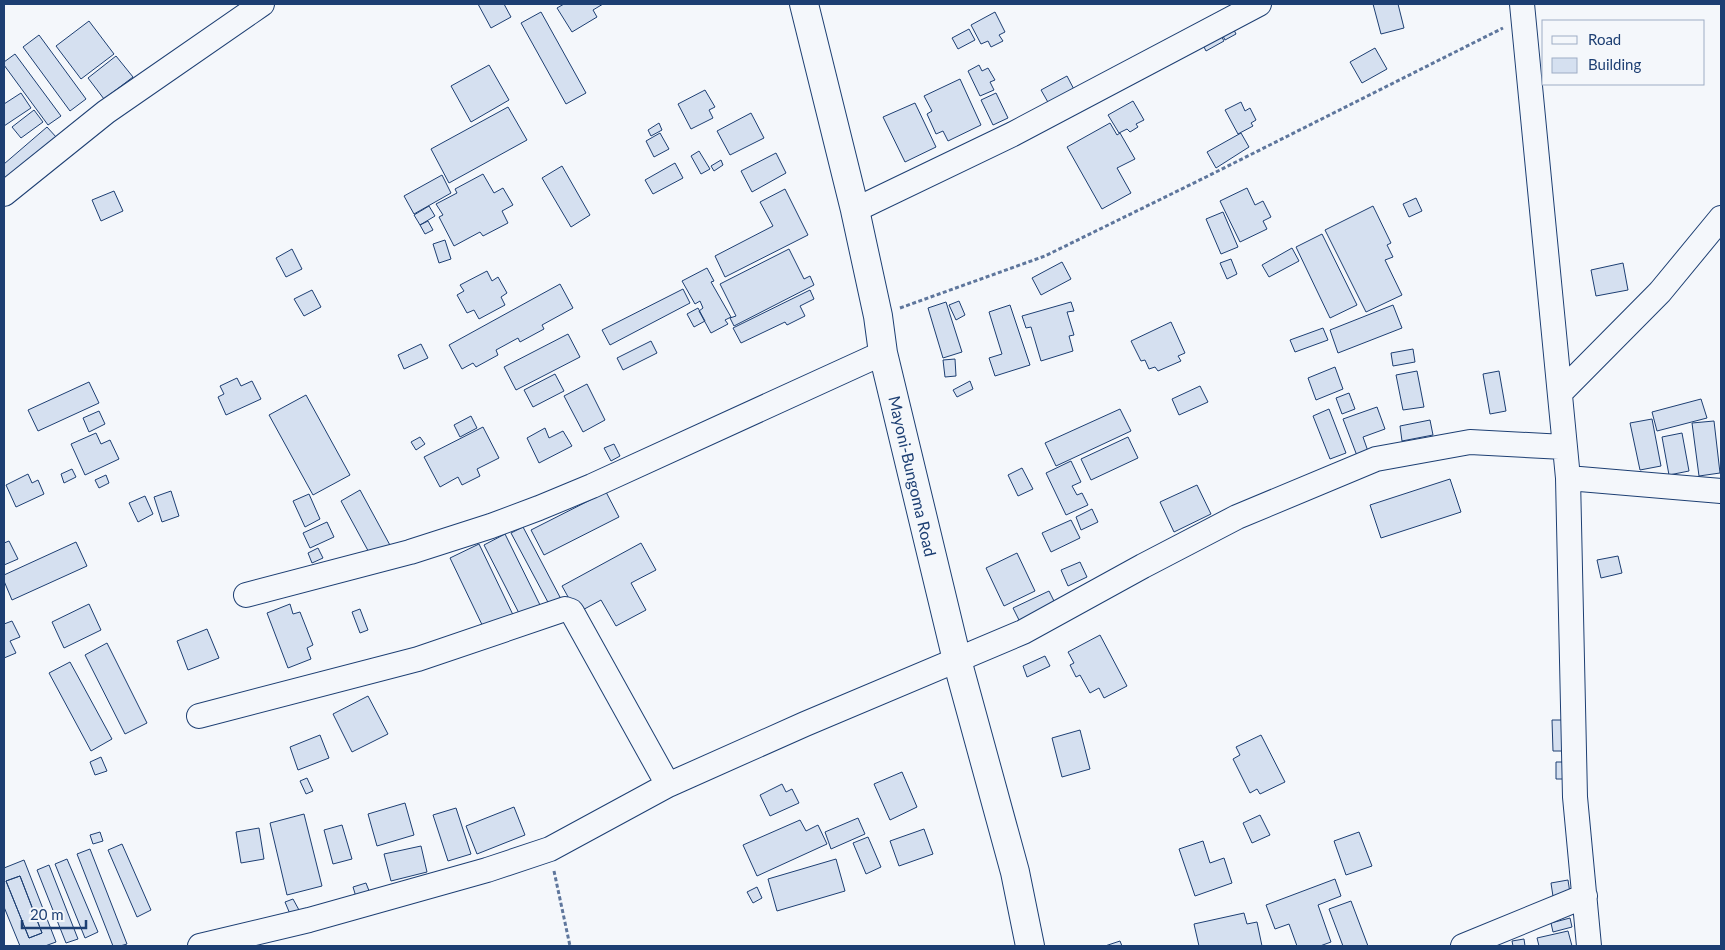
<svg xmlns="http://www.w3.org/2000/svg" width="1725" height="950" font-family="Lato,sans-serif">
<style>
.building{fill:#d5e0f0;stroke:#1d3f73;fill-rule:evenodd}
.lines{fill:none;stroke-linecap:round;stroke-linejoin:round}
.minor-casing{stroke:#1d3f73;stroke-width:26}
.major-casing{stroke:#1d3f73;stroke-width:30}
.path{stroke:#5e769c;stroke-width:3;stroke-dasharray:4 2.5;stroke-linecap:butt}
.minor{stroke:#f4f7fb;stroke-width:24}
.major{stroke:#f4f7fb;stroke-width:28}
.labels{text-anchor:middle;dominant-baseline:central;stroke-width:4;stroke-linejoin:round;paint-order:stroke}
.street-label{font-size:16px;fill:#1d3f73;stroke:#f4f7fb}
</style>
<rect width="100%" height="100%" fill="#f4f7fb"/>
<!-- building -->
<path class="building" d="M478,4H504L511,17L491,28Z
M564,4H603L593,10L597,17L572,32L557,8Z
M1373,4H1398L1404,28L1381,34Z
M541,12L586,93L566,104L521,23Z
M995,12L1005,32L999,35L1003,41L991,47L988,41L981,44L971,25Z
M89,21L114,54L81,79L56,46Z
M1232,26L1236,34L1225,40L1221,32Z
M969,29L975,40L958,49L952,38Z
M1219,32L1224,41L1206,51L1201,41Z
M39,35L86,99L70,111L23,47Z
M1375,48L1387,69L1362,83L1350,62Z
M15,54L61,116L48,125L4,65V62Z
M116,56L133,77L104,99L88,78Z
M489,65L509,100L471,122L451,86Z
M979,65L982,71L988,68L995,80L990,82L994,90L980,96L968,71Z
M1067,76L1078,97L1053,111L1041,90Z
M960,79L981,125L948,141L943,131L936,134L927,114L932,111L924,96Z
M705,90L715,107L709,110L713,118L691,129L678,104Z
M21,93L31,108L4,126V104Z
M996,93L1008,118L993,125L981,100Z
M1133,101L1144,120L1136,124L1138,127L1130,132L1127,129L1119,133L1108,115Z
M1241,102L1245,111L1250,108L1256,120L1251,123L1253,126L1238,134L1225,110Z
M915,103L936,147L905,162L883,117Z
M508,107L527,140L449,183L431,149Z
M34,110L43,122L21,138L12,127Z
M751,113L764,138L730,155L717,131Z
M659,123L662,130L651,136L648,130Z
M1110,123L1117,135L1120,133L1135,159L1117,168L1131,193L1102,209L1067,147Z
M47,127L57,138L4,183V164Z
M660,133L669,149L654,157L646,141Z
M1241,133L1249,147L1216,168L1207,152Z
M699,151L710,169L701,174L691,156Z
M776,153L786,173L752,192L741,171Z
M721,160L723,165L714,171L711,166Z
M675,163L683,178L653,194L645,180Z
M562,166L590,215L571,227L542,178Z
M483,174L494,193L503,188L513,205L502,211L508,223L483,236L480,232L454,246L439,217L443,215L436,204L457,193L455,189Z
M442,175L451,193L414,214L404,196Z
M1247,188L1255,205L1263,201L1271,217L1263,221L1267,229L1240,242L1220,201Z
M785,189L808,235L725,277L715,256L773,226L760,202Z
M114,191L123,211L101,221L92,200Z
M1416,198L1422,211L1409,217L1403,204Z
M429,206L435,216L420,225L414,215Z
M1373,206L1391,243L1387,245L1393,257L1385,260L1402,295L1366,312L1325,230Z
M1223,212L1238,247L1221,254L1206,219Z
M428,221L433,230L425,234L420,225Z
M1322,234L1357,305L1330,318L1296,247Z
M445,240L451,259L439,263L433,244Z
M1292,248L1299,261L1269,277L1262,265Z
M292,249L302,269L286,277L276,258Z
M789,249L804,279L810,276L814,285L734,326L730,318L736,316L720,284Z
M1231,259L1237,274L1227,279L1220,263Z
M1062,262L1071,279L1041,295L1032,278Z
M1623,263L1628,290L1596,296L1591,270Z
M707,268L714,281L711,282L731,317L725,320L728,324L711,333L699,311L703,308L700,301L695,304L682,281Z
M487,271L492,281L498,277L507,293L501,297L505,305L479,319L474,310L467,313L457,295L464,291L460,285Z
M560,284L573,308L542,325L544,329L520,342L518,338L496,350L498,355L476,367L473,363L462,369L449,345Z
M683,289L690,303L610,345L602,330Z
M312,290L321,307L304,316L294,299Z
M810,290L814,299L800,306L805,316L787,325L785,322L741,343L733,328Z
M959,301L965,315L956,320L949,305Z
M946,302L962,352L943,358L928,308Z
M1071,302L1074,311L1067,312L1074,335L1069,336L1073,351L1041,361L1031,327L1026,328L1022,316Z
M1010,305L1030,365L995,376L989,358L1002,354L989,312Z
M1393,305L1402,328L1338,353L1330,330Z
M698,308L705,321L694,327L687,314Z
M1171,322L1185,353L1178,356L1181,361L1158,371L1155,367L1149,369L1145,360L1141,361L1131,341Z
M1323,328L1328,340L1295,352L1290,340Z
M568,334L580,357L516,390L504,367Z
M651,341L657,353L623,370L617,358Z
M421,344L428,358L404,369L398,355Z
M1413,349L1415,362L1393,366L1391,353Z
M955,359L956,376L945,377L943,360Z
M1335,367L1343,389L1316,400L1308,378Z
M1417,371L1424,407L1403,410L1396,375Z
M1499,371L1506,411L1490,414L1483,374Z
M555,374L564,391L533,407L524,390Z
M237,378L241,386L252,381L261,399L226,415L218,397L224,394L220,386Z
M970,381L973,389L957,397L953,390Z
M89,382L99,403L38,431L28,410Z
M587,384L605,420L583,432L564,396Z
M1200,386L1208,402L1179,415L1172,399Z
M1349,393L1355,409L1342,414L1336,398Z
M306,395L350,475L313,495L269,415Z
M1701,399L1707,418L1657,431L1652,412Z
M1377,407L1385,429L1363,437L1370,457L1359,461L1343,419Z
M1120,409L1131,431L1056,466L1045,443Z
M1329,409L1346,453L1330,459L1313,416Z
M99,411L105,424L89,432L83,418Z
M471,416L477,428L460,437L454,425Z
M1652,419L1661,466L1640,470L1630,423Z
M1430,420L1433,435L1402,441L1400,426Z
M1714,421L1720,473L1699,476L1692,423Z
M483,427L499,458L477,469L480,476L462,485L458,477L440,487L424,457Z
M545,428L549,438L563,431L572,446L539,463L527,438Z
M96,433L101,444L110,440L119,459L85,475L71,444Z
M1682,433L1689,471L1669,475L1662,437Z
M420,437L425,444L416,450L411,442Z
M1128,437L1138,458L1091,480L1081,459Z
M614,444L620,456L611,461L604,448Z
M1071,461L1081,482L1072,486L1077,495L1082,493L1088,505L1066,515L1046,473Z
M1022,468L1033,489L1018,496L1008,475Z
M72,469L76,477L64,483L61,474Z
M28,474L32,483L38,480L44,494L16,507L6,485Z
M106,475L109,483L99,488L95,480Z
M1450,479L1461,512L1381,538L1370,505Z
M1197,485L1211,514L1174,532L1160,502Z
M360,490L391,547L372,558L341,501Z
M171,491L179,516L162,522L154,497Z
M606,492L619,517L544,555L531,530Z
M309,494L320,519L305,527L293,501Z
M145,496L153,514L138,522L129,503Z
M1092,509L1098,522L1081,530L1076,517Z
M1071,520L1080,538L1051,552L1042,533Z
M327,522L334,537L310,548L303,533Z
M523,527L561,599L550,606L511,533Z
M505,534L542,609L522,619L484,545Z
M9,541L18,559L4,565V543Z
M76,542L87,566L12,600L4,581V575Z
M641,543L656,570L631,583L646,610L616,626L601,600L577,613L562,586Z
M479,544L515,619L486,633L450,558Z
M318,548L323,558L312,563L308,553Z
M1017,553L1035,591L1004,606L986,568Z
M1618,556L1622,573L1601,578L1597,560Z
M1080,562L1087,577L1068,586L1061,570Z
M1049,591L1057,607L1021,624L1013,608Z
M89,604L101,630L64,648L52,622Z
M290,604L293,614L300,612L313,645L307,648L311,659L288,668L267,613Z
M360,609L368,630L360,633L352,612Z
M12,621L20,637L10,641L16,653L4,658V624Z
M207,629L219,658L188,670L177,641Z
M1100,635L1127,686L1104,698L1099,688L1090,693L1080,675L1076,677L1070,665L1074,663L1068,652Z
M107,643L147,723L125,734L85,655Z
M1045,656L1050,666L1027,677L1023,666Z
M70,662L112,739L91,751L49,673Z
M368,696L388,734L352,752L333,714Z
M1552,720H1563L1564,751H1553Z
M1080,730L1090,769L1062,777L1052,738Z
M320,735L329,758L298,770L290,747Z
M1261,735L1285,782L1260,794L1257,789L1250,793L1233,759L1240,755L1236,747Z
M101,757L107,771L95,775L90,762Z
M1556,762H1566L1567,779H1556Z
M902,772L917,807L890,820L874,784Z
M307,778L313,791L306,794L300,781Z
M782,784L786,792L792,789L799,803L770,816L760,795Z
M405,803L414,835L377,846L368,814Z
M514,807L525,835L477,854L466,826Z
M456,808L471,854L448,861L433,815Z
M304,814L322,886L287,895L270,823Z
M1260,815L1270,835L1252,843L1243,823Z
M858,818L865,834L831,849L825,832Z
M800,820L806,831L818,825L827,844L757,876L743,845Z
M342,825L352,859L333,864L324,830Z
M259,828L264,859L241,863L236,832Z
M924,829L933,854L899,866L890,841Z
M100,832L103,841L93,844L90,835Z
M1359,832L1372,866L1346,875L1334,841Z
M868,837L881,867L866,874L853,843Z
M1203,841L1210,863L1224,858L1232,883L1195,896L1179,849Z
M122,844L151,910L137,917L108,850Z
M421,846L427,872L391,881L384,854Z
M90,849L127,944L120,946H113L77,854Z
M67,859L98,932L85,938L55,864Z
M836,859L845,891L777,911L768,879Z
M24,860L56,942L45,946H20L4,907V868ZM20,876L42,933L29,938L6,881Z
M49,865L78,939L66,943L37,870Z
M20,876L42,933L29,938L6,881Z
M1335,879L1341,896L1318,905L1331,942L1320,946H1297L1289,924L1275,929L1266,905Z
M1568,880L1571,900L1554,903L1551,883Z
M366,883L371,896L357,900L353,887Z
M757,887L762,898L753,903L747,892Z
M293,899L299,910L290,914L285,902Z
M1351,901L1368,946H1343L1329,909Z
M1244,913L1247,924L1257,922L1262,946H1199L1194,924Z
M1570,918L1572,927L1553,932L1551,923Z
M1568,931L1572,946H1539L1537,938Z
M1524,939L1525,946H1513L1512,941Z
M1120,941L1122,946H1105Z"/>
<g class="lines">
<!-- minor casing -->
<g class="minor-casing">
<path id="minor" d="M1522,4L1568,478L1575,797L1589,946
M4,194L106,112L262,4
M855,210L1013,134L1259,4
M1560,393L1660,292L1721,218
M1568,478L1721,491
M246,595L410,552L491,526L539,508L592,486L883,353
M199,716L418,659L565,609L571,611L573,614L668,785
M200,946L309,920L487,870L550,849L668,785L805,724L1023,632L1143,566L1237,517L1376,459L1470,442L1564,447
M1463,946L1585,896"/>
</g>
<!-- major casing -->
<g class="major-casing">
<path id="major" d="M804,4L855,210L878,316L883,353L957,660L1015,872L1030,946"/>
</g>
<!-- path -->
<path class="path" d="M900,308L1045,256L1206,177L1503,28
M554,871L570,946"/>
<!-- minor -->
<use href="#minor" class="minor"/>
<!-- major -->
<use href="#major" class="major"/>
</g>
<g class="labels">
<!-- street labels -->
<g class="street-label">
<text transform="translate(913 476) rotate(77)">Mayoni-Bungoma Road</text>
</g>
</g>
<!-- border -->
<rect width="1725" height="950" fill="none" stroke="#1d3f73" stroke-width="10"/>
<!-- legend -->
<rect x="1542" y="20" width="162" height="65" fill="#f4f7fb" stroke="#9eadc5"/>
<rect x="1552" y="36" width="25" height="8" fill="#f4f7fb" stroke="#9eadc5"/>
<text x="1588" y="45" font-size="15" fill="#1d3f73">Road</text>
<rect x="1552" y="58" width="25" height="15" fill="#d5e0f0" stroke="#9eadc5"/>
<text x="1588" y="70" font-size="15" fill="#1d3f73">Building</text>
<!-- scale -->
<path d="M22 920v8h64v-8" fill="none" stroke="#1d3f73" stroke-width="2.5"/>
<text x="30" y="920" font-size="15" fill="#1d3f73" stroke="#f4f7fb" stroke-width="4" paint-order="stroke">20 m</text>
</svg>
